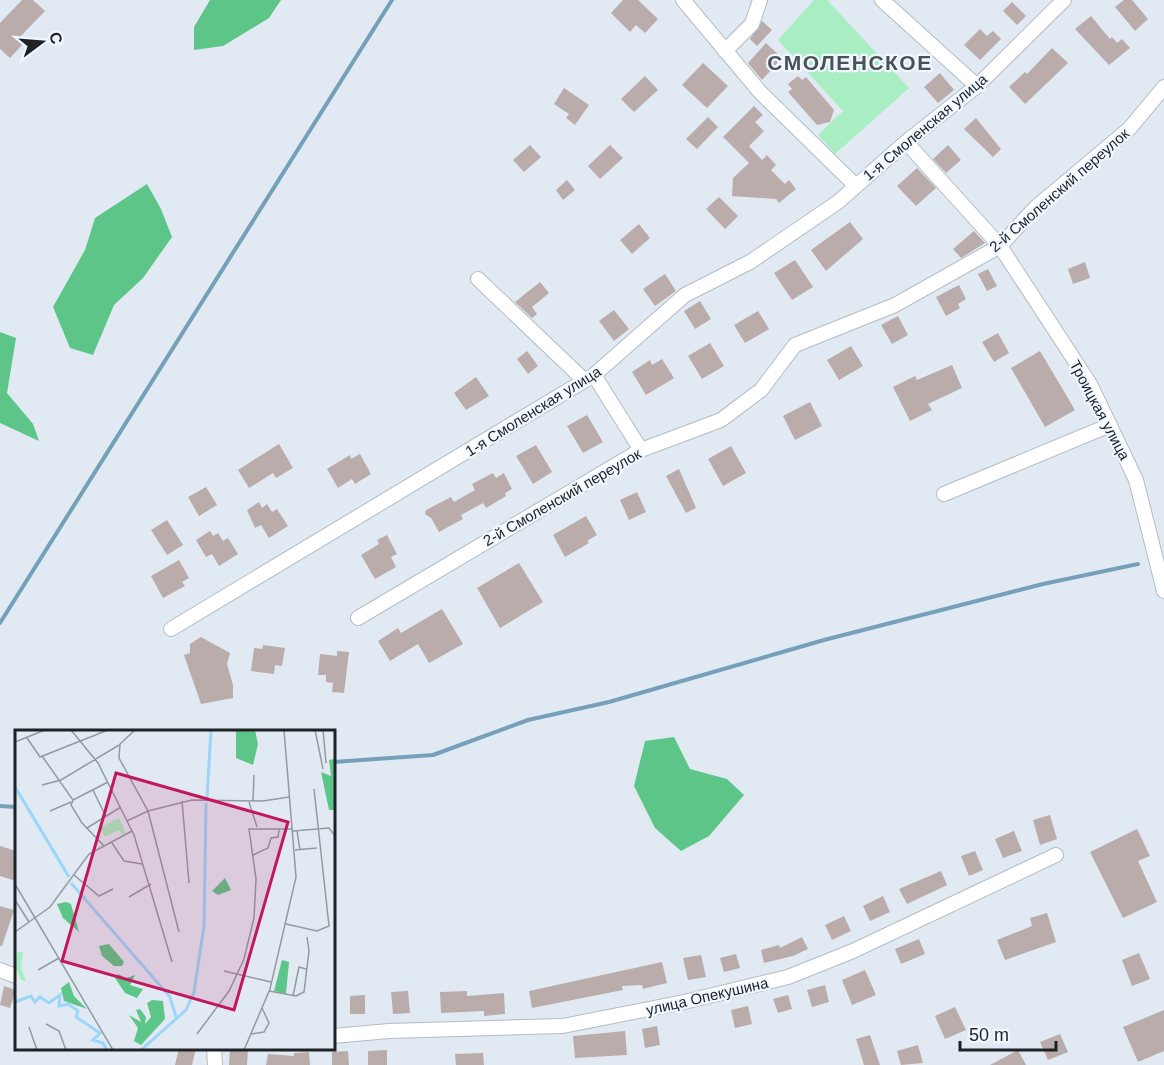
<svg xmlns="http://www.w3.org/2000/svg" width="1164" height="1065" font-family="Helvetica,sans-serif">
<style>
.green{fill:#a9eec2}
.forest{fill:#5ec589}
.lines{fill:none;stroke-linecap:round;stroke-linejoin:round}
.stream{stroke:#76a0ba;stroke-width:4}
.building{fill:#b9acab}
.minor-casing{stroke:#b3bcc5;stroke-width:16}
.minor{stroke:#fff;stroke-width:14}
.labels{text-anchor:middle;dominant-baseline:central;stroke-width:4.5;stroke-linejoin:round;paint-order:stroke}
.street-label{font-size:15px;fill:#1e2225;stroke:#f0f7ff}
.district-label{font-size:21px;font-weight:bold;letter-spacing:1.5px;fill:#4a5159;stroke:#f0f7ff}
.inset-river{fill:none;stroke:#9bd6fa;stroke-width:3}
.inset-road{fill:none;stroke:#939aa1;stroke-width:1.5}
.view{fill:#c2185b;fill-opacity:0.15;stroke:#c2185b;stroke-width:3}
.inset-edge{fill:none;stroke:#1e2225;stroke-width:3}
</style>
<rect width="100%" height="100%" fill="#e1eaf3"/>
<!-- green -->
<path class="green" d="M814,0H827L909,88L835,154L818,135L843,111L778,40Z"/>
<!-- forest -->
<path class="forest" d="M210,0H281L269,18L223,46L194,50V27Z
M147,184L161,209L172,237L143,278L114,305L93,355L70,348L53,307L85,250L95,218Z
M0,332L16,338L7,393L33,424L39,441L0,423Z
M674,737L690,769L727,779L744,795L709,836L681,851L655,828L634,786L645,741Z"/>
<g class="lines">
<!-- stream -->
<path class="stream" d="M0,623L392,0
M333,762L433,755L528,720L609,702L824,640L1043,584L1138,564
M0,806L16,807"/>
</g>
<!-- building -->
<path class="building" d="M22,0H33L45,11L18,39L23,44L10,58L0,49V23Z
M623,0H638L658,19L645,33L636,25L630,32L611,13Z
M1124,0H1132L1148,19L1135,31L1115,7Z
M1012,2L1026,16L1017,25L1003,11Z
M1091,16L1110,39L1112,37L1117,43L1122,39L1130,48L1109,65L1075,29Z
M762,21L772,30L757,46L750,39Z
M980,29L987,36L993,31L1001,39L980,60L964,45Z
M766,43L782,58L762,80L748,63Z
M1052,48L1068,63L1025,104L1009,87L1025,72L1027,74Z
M703,63L728,86L707,108L682,85Z
M940,73L954,90L938,103L924,87Z
M645,76L658,90L634,112L621,99Z
M798,76L802,80L806,77L834,110L830,122L817,125L788,92L792,89L788,84Z
M564,88L589,105L575,125L566,118L569,114L554,104Z
M754,106L763,115L755,122L764,131L749,146L762,160L767,155L776,165L771,170L785,184L789,180L796,189L779,203L776,199L732,196L733,178L749,163L723,137Z
M708,117L718,127L697,149L686,139Z
M976,118L1001,149L993,157L964,129Z
M530,145L541,157L524,172L513,160Z
M610,145L623,158L600,179L588,166Z
M948,145L961,160L946,173L933,159Z
M917,168L936,188L916,206L897,186Z
M567,180L575,190L563,200L556,190Z
M719,197L738,216L725,229L706,209Z
M850,222L863,239L826,271L811,250Z
M639,224L650,238L632,254L620,240Z
M974,231L985,243L961,258L953,249Z
M795,260L813,287L792,300L774,273Z
M1085,262L1090,278L1073,284L1068,269Z
M988,269L997,286L987,291L978,274Z
M665,274L676,291L655,306L643,289Z
M540,282L549,293L532,307L537,314L532,318L515,302Z
M959,285L966,299L958,304L960,308L946,316L936,297Z
M700,301L711,319L695,329L684,311Z
M614,310L629,329L614,341L599,321Z
M758,311L769,329L745,343L734,325Z
M898,316L908,335L892,344L881,325Z
M998,333L1009,353L994,362L982,342Z
M710,343L724,366L702,379L688,356Z
M851,346L863,366L839,380L827,360Z
M527,351L538,366L528,374L517,359Z
M1040,351L1075,410L1045,427L1011,368Z
M662,359L674,378L646,395L632,372L650,360L652,365Z
M952,365L962,388L928,404L932,410L910,421L893,387L915,376L917,380Z
M476,377L489,396L466,410L454,393Z
M810,402L822,426L795,440L783,416Z
M587,415L603,442L583,453L567,426Z
M279,444L293,468L276,478L273,473L249,488L238,470Z
M536,445L552,472L533,484L516,456Z
M731,446L746,473L723,486L708,459Z
M360,454L371,474L355,484L352,479L338,488L327,469L350,455L351,459Z
M679,469L696,508L686,513L666,476Z
M493,473L496,478L504,473L512,489L505,493L506,496L486,508L483,503L461,515L463,519L439,532L431,518L425,514L426,510L451,497L454,502L475,490L472,484Z
M206,487L217,505L199,516L188,497Z
M637,492L646,512L629,520L620,500Z
M259,502L262,508L267,504L272,512L277,509L288,526L269,538L261,525L255,528L247,510Z
M586,516L597,535L587,541L589,543L565,557L553,535Z
M167,520L183,545L167,555L151,530Z
M210,531L213,536L218,533L223,541L228,538L238,554L219,566L212,554L206,557L196,540Z
M387,535L397,554L391,557L396,567L375,579L361,555L379,544L377,540Z
M179,560L189,578L182,582L185,586L163,598L151,576Z
M519,563L543,602L500,628L477,588Z
M442,609L463,644L429,663L418,644L390,661L378,641L398,628L401,633Z
M201,637L230,653L227,664L233,685V698L201,704L184,655L190,653V644Z
M263,645L285,648L282,666L275,665L274,674L251,671L254,648L262,649Z
M337,651L349,652L344,693L332,692L333,683L326,682V675H318L320,654L337,656Z
M1050,815L1057,839L1040,845L1033,820Z
M1137,829L1150,856L1138,861L1157,902L1123,918L1090,852Z
M1014,831L1022,851L1003,858L995,839Z
M0,846L16,851V881L0,876Z
M975,851L983,870L969,876L961,856Z
M941,871L947,885L907,904L899,889Z
M883,896L890,912L870,921L863,906Z
M0,906L14,910L2,946H0Z
M1047,913L1056,942L1005,960L997,940L1032,926L1030,918Z
M844,916L851,931L832,940L825,925Z
M802,937L808,949L793,956L764,963L761,950L779,945L780,948Z
M919,939L925,954L901,964L895,949Z
M1139,953L1150,979L1132,986L1122,960Z
M736,954L740,968L724,972L720,958Z
M701,955L706,977L688,980L683,958Z
M662,962L667,983L643,989L642,985L622,986L623,990L532,1008L529,991Z
M865,970L876,995L852,1005L842,980Z
M825,985L829,1002L812,1007L807,990Z
M4,986L16,990L10,1008L0,1005Z
M408,991L410,1013L393,1014L391,992Z
M467,991V996L504,993L505,1014L484,1016V1011L441,1013L440,992Z
M365,995V1014H350V996Z
M788,995L792,1009L778,1013L773,999Z
M748,1006L752,1024L735,1028L731,1010Z
M955,1007L966,1030L945,1039L935,1016Z
M1164,1010V1051L1138,1062L1123,1027Z
M657,1026L660,1045L645,1048L642,1029Z
M625,1031L627,1055L575,1058L573,1036Z
M1060,1034L1068,1052L1048,1060L1040,1042Z
M870,1035L880,1065H864L856,1039Z
M918,1045L923,1063L901,1065L897,1051Z
M179,1048H196L192,1065H175Z
M230,1048L248,1050L247,1065H229Z
M387,1050V1065H368V1051Z
M1018,1050L1026,1065H990Z
M348,1051L349,1065H332V1052Z
M309,1052L310,1065H266L268,1054L294,1056V1053Z
M483,1053L484,1065H456L455,1054Z"/>
<g class="lines">
<!-- minor casing -->
<g class="minor-casing">
<path id="minor" d="M683,0L760,92L856,186
M882,0L977,86
M725,51L752,24L760,0
M906,142L1000,246L1090,384L1136,480L1164,591
M478,279L584,380
M594,375L641,450
M944,494L1110,425
M358,618L641,450L721,420L761,390L795,345L895,305L1000,246L1036,207L1130,128L1164,87
M171,629L594,375L685,295L750,262L838,202L906,142L977,86L1064,0
M0,970L16,976
M333,1036L389,1031L563,1026L684,1002L788,977L853,951L1056,855
M214,1048L215,1065"/>
</g>
<!-- minor -->
<use href="#minor" class="minor"/>
</g>
<g class="labels">
<!-- street labels -->
<g class="street-label">
<text transform="translate(925 127) rotate(-40)">1-я Смоленская улица</text>
<text transform="translate(1059 190) rotate(-41)">2-й Смоленский переулок</text>
<text transform="translate(1100 410) rotate(62)">Троицкая улица</text>
<text transform="translate(533 411) rotate(-32)">1-я Смоленская улица</text>
<text transform="translate(562 497) rotate(-30)">2-й Смоленский переулок</text>
<text transform="translate(707 996) rotate(-13)">улица Опекушина</text>
</g>
<!-- district labels -->
<g class="district-label">
<text x="850" y="62">СМОЛЕНСКОЕ</text>
</g>
</g>
<!-- overview -->
<g transform="translate(15 730)">
<rect width="320" height="320" fill="#e1eaf3"/>
<path d="M104,88L111,103L107,105L104,100L90,107L84,98ZM2,222H8L6,238L11,251L6,250L0,236Z" fill="#a9eec2"/>
<path d="M221,0H240L243,14L238,35L221,28ZM319,29V80H314L306,42L316,46L314,30ZM210,148L216,160L203,165L197,161ZM51,172L56,174L64,202L48,188L42,174ZM94,214L109,232L107,236H99L87,226L84,216ZM267,230L274,232L271,264L259,261ZM103,244L111,248L120,245L115,255L128,259L122,268L110,263L100,248ZM54,252L59,266L72,279L49,271L46,258ZM137,270L148,271L150,289L126,315L119,311L123,298L114,285L126,292L121,280L125,279L131,287L130,294L136,287L132,273Z" fill="#5ec589"/>
<path class="inset-river" d="M0,57L54,147M192,68L196,0M56,153L155,267L161,287M0,272L16,266L20,272L25,267L34,273L45,265L44,276L53,274L63,281L61,287L85,303L78,310L88,313L92,320M126,320L171,280L179,262L189,196L191,73"/>
<path class="inset-road" d="M56,0L83,33L119,105L157,232M120,0L105,14L104,28L133,81L164,202M300,0L308,39M308,0L311,33M12,8L25,27L93,0M0,12L30,0M27,26L58,70L56,75L67,93L89,116M27,55L46,50L104,15M78,60L91,87M58,70L93,52M167,71L174,153M238,71L239,45M234,72L242,97M35,81L56,72M112,91L133,81L177,70L248,71L274,67M72,98L106,77M278,101L314,98L320,106M282,101L285,120M97,113L109,131L127,134M280,120L302,118M238,125L253,118L256,108L263,107L264,100M59,145L84,166L98,159M0,154L98,320M114,167L136,154M0,170L14,192M271,194L302,201L314,196L299,59M0,202L35,177L74,124L117,101M23,240L44,228M209,241L256,252M254,261L281,266L289,262L294,221L292,207M278,266L284,237L291,239M31,294L44,301L51,320M14,297L22,320M182,304L214,261L229,229L239,188L241,149L234,99H278M236,304L249,302L254,293L247,278M229,320L255,259L281,147L269,0"/>
<path class="view" d="M101,43L273,92L219,280L47,231Z"/>
<rect width="320" height="320" class="inset-edge"/>
</g>
<!-- north arrow -->
<g transform="translate(42 42) rotate(74)" stroke="#f0f7ff" stroke-width="4.5" paint-order="stroke">
<path d="M0-4.5L10 22L0 15L-10 22Z" fill="#1e2225"/>
<text y="-9" font-size="16" font-weight="bold" text-anchor="middle" fill="#1e2225">С</text>
</g>
<!-- scale -->
<path d="M960 1041v9h96v-9" fill="none" stroke="#1e2225" stroke-width="3"/>
<text x="969" y="1041" font-size="18" fill="#1e2225" stroke="#f0f7ff" stroke-width="4.5" paint-order="stroke">50 m</text>
</svg>
